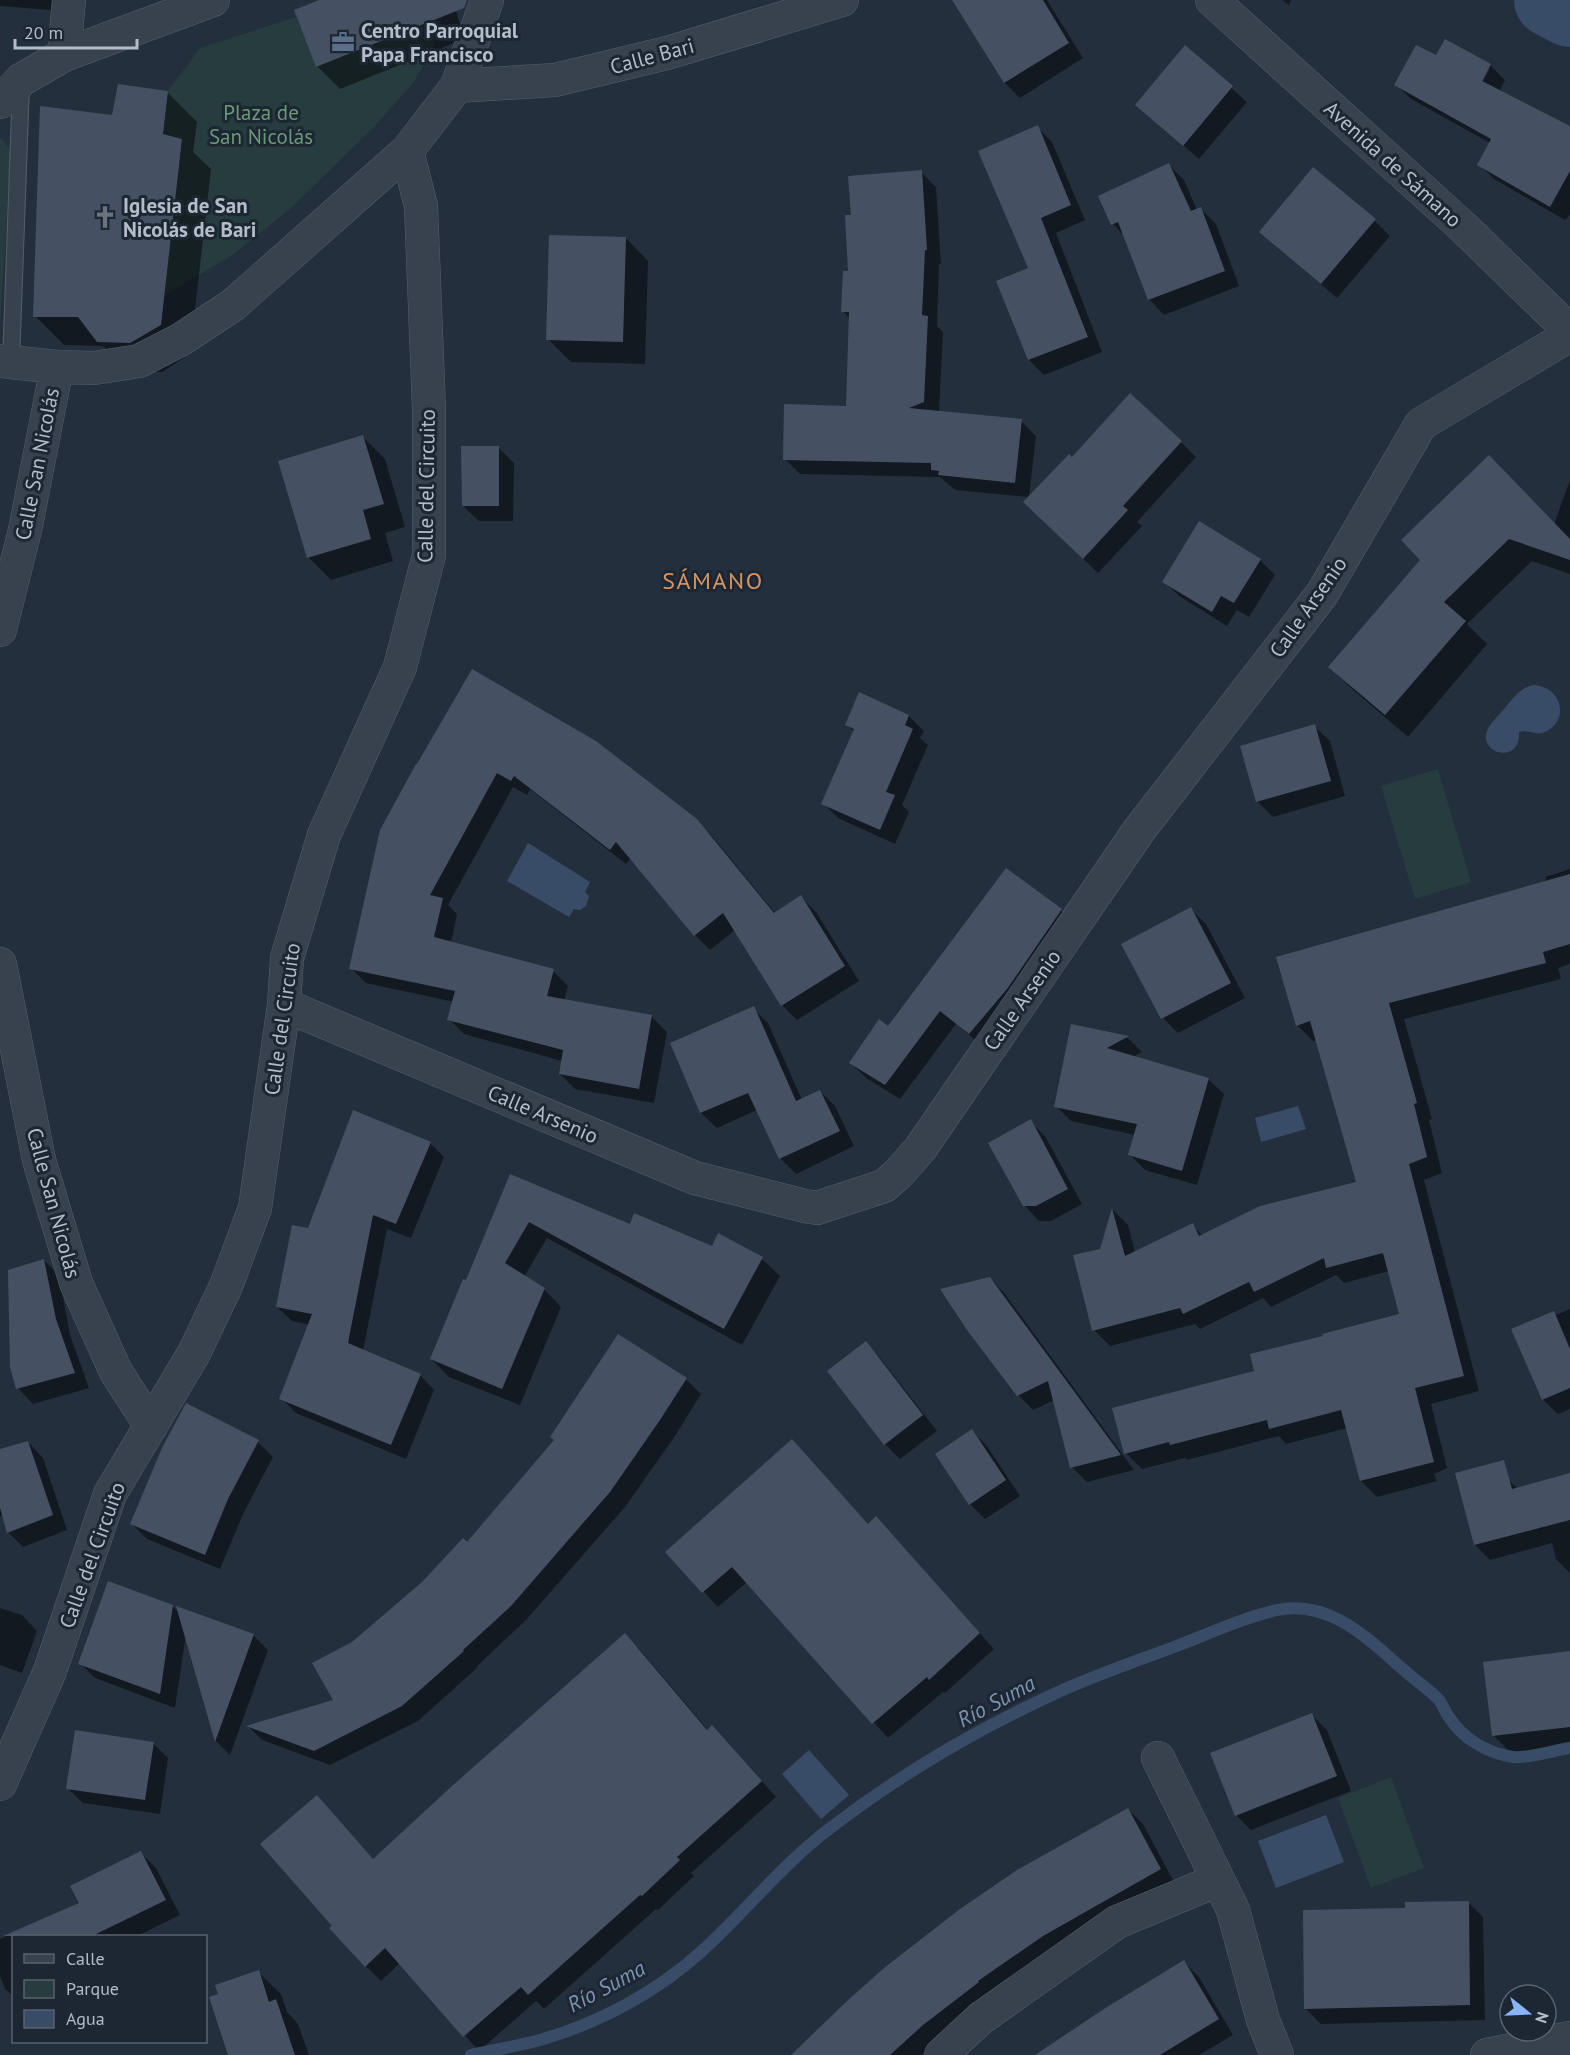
<svg xmlns="http://www.w3.org/2000/svg" width="1570" height="2055" font-family="'PT Sans',sans-serif">
<style>
.green{fill:#263c3f}
.water{fill:#394c67}
.shadow{fill:#0007;fill-rule:evenodd}
.lines{fill:none;stroke-linecap:round;stroke-linejoin:round}
.stream{stroke:#394c67;stroke-width:12}
.river{stroke:#394c67;stroke-width:74}
.building{fill:#455162}
.service-casing{stroke:#565f6c;stroke-width:18}
.minor-casing{stroke:#565f6c;stroke-width:34}
.tertiary-casing{stroke:#565f6c;stroke-width:34}
.service{stroke:#38414e;stroke-width:16}
.minor{stroke:#38414e;stroke-width:33}
.tertiary{stroke:#38414e;stroke-width:33}
.labels{text-anchor:middle;dominant-baseline:central;stroke-width:6;stroke-linejoin:round;paint-order:stroke}
.poi-label{font-size:21px;font-weight:bold;fill:#b4bcc9;stroke:#1d2633;text-anchor:start}
.street-label{font-size:21px;fill:#b4bcc9;stroke:#1d2633}
.park-label{font-size:21px;fill:#6b9a76;stroke:#1d2633}
.water-label{font-size:22px;font-style:italic;fill:#7c92b1;stroke:#1d2633}
.quarter-label{font-size:24px;letter-spacing:1.5px;fill:#d59563;stroke:#1d2633}
</style>
<rect width="100%" height="100%" fill="#242f3e"/>
<!-- green -->
<path class="green" d="M296,17L317,67L442,17L434,46L414,82L374,127L290,209L231,256L164,296L182,139L163,134L168,91L200,48Z
M1,138L11,151L0,325V139Z
M1438,769L1471,882L1415,899L1381,786Z
M1391,1777L1424,1868L1371,1888L1338,1798Z"/>
<!-- water -->
<path class="water" d="M1533,685C1561,686 1570,718 1547,731C1537,737 1528,729 1519,732C1521,765 1478,754 1487,731C1490,723 1499,715 1505,708C1513,698 1520,688 1533,685Z
M528,843L590,882L585,892L589,896L586,906L580,910L574,909L569,917L507,881Z
M1298,1106L1306,1129L1261,1142L1255,1118Z
M809,1750L849,1795L821,1819L782,1774Z
M1326,1815L1344,1862L1276,1888L1258,1841Z"/>
<!-- shadow -->
<path class="shadow" d="M0,0H52L51,10L0,6Z
M323,0H453L464,39L340,89L318,67L296,11Z
M969,0H1047L1083,58L1020,98L1005,83Z
M1282,0H1291L1289,5Z
M1185,48L1247,102L1199,159L1137,105Z
M1437,57L1490,65L1505,80L1499,92L1570,128V215L1565,220L1494,179L1479,164L1490,143L1411,99L1396,84ZM1487,68H1490L1479,89L1477,87Z
M168,93L197,122L193,152L211,169L190,354L162,372L128,371L103,346L64,345L35,316L113,117Z
M1037,127L1052,142L1085,220L1056,233L1102,352L1044,375L1029,360L998,281L1030,269Z
M1169,165L1184,180L1197,210L1201,209L1216,224L1239,286L1164,315L1149,299L1125,237L1113,224Z
M1313,169L1375,221L1390,236L1337,298L1276,246Z
M921,172L936,187L941,264H939L937,326L943,332L939,412L1021,421L1036,436L1029,497L955,490L940,477L800,474L785,459L847,407L850,319L843,311L850,273L852,216Z
M626,238L648,261L645,364L571,362L548,339Z
M363,437L385,459L405,527L385,533L393,561L331,580L308,557Z
M1181,442L1196,457L1137,522L1142,526L1098,573L1040,517L1072,459Z
M499,448L514,463L513,521H479L463,506Z
M1570,480V574L1532,561L1467,624L1487,644L1408,737L1352,689L1330,667L1422,560L1554,524Z
M1260,560L1275,575L1249,617L1237,610L1227,626L1179,596L1164,581Z
M472,671L696,820L712,836L775,913L801,897L816,912L859,981L797,1020L782,1005L735,930L710,950L695,935L631,858L626,864L530,789L527,795L513,787L448,905L457,914L451,943L553,971L568,986L564,1001L652,1017L667,1032L654,1103L575,1089L560,1074L562,1061L464,1034L449,1019L454,1002L366,983L351,968Z
M909,716L924,731L920,738L928,745L902,805L909,812L895,844L838,818L823,803L854,732L847,724Z
M1314,726L1330,741L1345,796L1273,817L1257,801Z
M1570,869V964L1558,968L1561,979L1404,1019L1432,1119L1429,1120L1442,1173L1424,1180L1479,1391L1431,1404L1447,1468L1434,1474L1437,1481L1377,1497L1361,1481L1347,1428L1286,1444L1279,1436L1187,1460L1185,1458L1142,1469L1126,1453L1256,1372L1400,1315L1389,1271L1344,1283L1336,1275L1271,1307L1263,1298L1200,1329L1195,1324L1110,1346L1094,1330L1101,1250L1113,1210L1128,1225L1135,1252L1192,1225L1203,1236L1358,1183L1317,1040L1313,1041L1297,1025L1547,882L1545,877Z
M1007,870L1061,911L1076,926L985,1048L956,1024L900,1099L866,1078L851,1063L888,1028Z
M1191,909L1206,924L1245,998L1178,1033L1163,1018L1123,944Z
M753,1008L768,1023L802,1100L820,1091L835,1106L854,1146L796,1174L780,1158L757,1110L717,1128L701,1113L672,1044Z
M1073,1026L1128,1038L1142,1052L1133,1057L1208,1079L1224,1094L1197,1185L1145,1170L1130,1155L1135,1135L1071,1121L1056,1106Z
M1030,1121L1045,1136L1082,1204L1051,1221H1039L1024,1205Z
M430,1143L444,1157L411,1238L387,1229L363,1351L420,1375L434,1390L406,1459L296,1413L281,1398L310,1325L292,1321L277,1307L309,1230Z
M511,1176L630,1226L762,1259L780,1276L742,1345L547,1238L524,1277L544,1289L561,1307L520,1405L449,1377L431,1359L466,1282Z
M44,1260L59,1275L70,1335L89,1388L33,1404L18,1388Z
M990,1278L1005,1294L1134,1470L1087,1482L1072,1467L1054,1400L1033,1410L1018,1395Z
M1570,1309V1409L1558,1414L1543,1400L1513,1330L1553,1312L1556,1315Z
M865,1343L880,1358L937,1431L900,1459L885,1444L829,1371Z
M686,1379L701,1394L675,1436L625,1507L526,1620L477,1666L478,1667L418,1721L330,1765L262,1740L248,1726L335,1700L353,1644L467,1544L555,1441Z
M972,1431L987,1446L1020,1496L985,1519L970,1504Z
M792,1441L869,1525L891,1533L994,1649L945,1693L943,1692L888,1738L747,1582L718,1607L667,1552Z
M28,1442L43,1458L67,1530L23,1547L8,1532L4,1516H0V1451Z
M258,1442L273,1457L243,1514L220,1569L147,1539L132,1524Z
M1570,1475V1573L1556,1559L1552,1543L1490,1560L1475,1545L1509,1480L1518,1489Z
M172,1606L180,1613L253,1635L268,1650L230,1755L216,1741L186,1634L175,1708L95,1678L80,1663Z
M0,1608L22,1615L37,1631L22,1673L0,1665Z
M625,1635L640,1650L708,1730L727,1742L776,1797L691,1873L694,1876L658,1910L656,1909L544,2009L536,2001L479,2051L400,1963L381,1981L366,1966L374,1860Z
M1570,1653V1746L1511,1753L1493,1735Z
M1312,1715L1327,1730L1351,1791L1251,1830L1236,1815Z
M153,1743L168,1758L160,1814L83,1803L67,1788Z
M1128,1809L1143,1824L1175,1884L938,2040L922,2055H794Z
M141,1853L156,1868L180,1915L137,1936H14V1997L5,1989L0,1976V1939L81,1903Z
M1468,1902L1483,1917L1485,2020L1321,2024L1306,2009L1406,1909Z
M1184,1962L1199,1977L1233,2035L1199,2055H1039Z
M258,1972L281,1994L287,2012L298,2024L309,2055H230Z"/>
<g class="lines">
<!-- stream -->
<path class="stream" d="M471,2055C494,2050 517,2046 540,2040C599,2023 657,1992 702,1951C747,1910 784,1862 833,1826C901,1774 976,1730 1054,1694C1093,1676 1134,1662 1174,1647C1208,1634 1242,1618 1277,1610C1330,1599 1368,1639 1405,1671C1416,1681 1430,1690 1439,1700C1443,1705 1445,1712 1449,1717C1463,1739 1487,1753 1513,1757C1526,1759 1555,1750 1570,1748"/>
<!-- river -->
<path class="river" d="M1551,0L1570,10"/>
</g>
<!-- building -->
<path class="building" d="M319,0H467L464,8L316,67L294,10Z
M952,0H1043L1069,43L1004,83Z
M1445,39L1491,64L1482,81L1570,126V171L1550,207L1477,165L1491,139L1394,85L1416,45L1436,55Z
M1185,45L1233,86L1183,146L1135,105Z
M118,84L168,91L163,134L182,139L161,325L130,343L97,342L78,317H33L40,106L112,115Z
M1038,125L1071,205L1041,218L1088,337L1028,360L996,281L1028,268L978,151Z
M1169,163L1191,211L1201,207L1225,271L1148,300L1118,222L1111,225L1098,196Z
M1313,167L1376,219L1321,284L1259,232Z
M922,170L927,250H925L922,315L928,316L924,402L909,408L1022,419L1015,483L938,475L939,471L931,470V463L783,460L784,404L846,406L849,312H841L843,271H848L845,215H851L848,176Z
M549,235L626,237L623,342L546,340Z
M1130,393L1182,441L1123,506L1128,510L1083,559L1023,502L1069,454L1072,457Z
M363,435L384,504L363,510L371,539L307,558L278,461Z
M461,446H499V506H462Z
M1489,455L1570,539V560L1509,539L1444,602L1466,621L1385,715L1328,667L1420,560L1401,540Z
M1199,521L1261,559L1234,603L1221,596L1212,612L1162,582Z
M472,669L596,741L697,819L774,913L801,895L845,966L781,1006L723,913L694,936L616,842L610,850L514,776L511,781L497,773L430,895L443,898L434,937L554,969L547,996L652,1015L639,1089L559,1074L563,1050L447,1020L455,991L349,969L380,830L416,764H417Z
M859,692L909,715L905,725L913,729L886,792L895,795L880,830L821,804L854,729L845,725Z
M1315,724L1331,781L1256,802L1240,746Z
M1006,868L1062,909L1007,989L969,1034L940,1011L885,1085L849,1063L879,1019L888,1026Z
M1570,874V944L1543,952L1546,963L1389,1003L1417,1103L1414,1104L1427,1157L1409,1164L1464,1376L1415,1388L1434,1462L1360,1481L1341,1410L1269,1429L1267,1420L1170,1445L1169,1442L1124,1454L1112,1408L1254,1371L1250,1354L1323,1336L1322,1334L1399,1314L1383,1253L1326,1268L1324,1258L1254,1292L1249,1282L1183,1314L1180,1308L1092,1331L1073,1255L1100,1249L1112,1208L1125,1256L1193,1223L1199,1236L1260,1206L1356,1182L1310,1021L1296,1026L1276,957Z
M1191,907L1231,983L1161,1019L1121,944Z
M754,1006L796,1101L820,1090L840,1131L779,1159L748,1093L700,1113L670,1043Z
M1071,1024L1129,1036L1107,1048L1209,1078L1182,1171L1128,1155L1137,1124L1054,1107Z
M353,1110L431,1142L396,1224L373,1215L348,1343L421,1374L391,1445L279,1399L312,1314L276,1307L292,1225L308,1228Z
M1031,1119L1068,1189L1036,1206H1023L988,1143Z
M510,1174L630,1224L634,1213L712,1246L718,1233L763,1257L724,1329L529,1222L505,1263L545,1288L502,1389L430,1359L463,1279L466,1280Z
M44,1259L56,1319L75,1373L16,1389L10,1367L8,1270Z
M990,1277L998,1288L1121,1455L1070,1468L1048,1381L1017,1396L967,1330L940,1289Z
M1554,1311L1570,1349V1388L1542,1400L1511,1329Z
M618,1334L687,1378L660,1420L610,1492L511,1606L463,1650L464,1651L402,1706L314,1751L246,1726L333,1700L312,1663L352,1642L422,1582L463,1538L467,1542L554,1440L550,1437Z
M866,1341L923,1415L884,1445L827,1371Z
M186,1403L259,1440L228,1499L205,1555L130,1524L162,1448Z
M972,1429L1006,1480L969,1505L935,1454Z
M792,1439L868,1524L876,1516L980,1633L929,1680L927,1677L872,1724L732,1567L702,1593L665,1552Z
M28,1441L53,1515L7,1533L0,1508V1449Z
M1504,1460L1512,1489L1570,1473V1520L1474,1545L1455,1473Z
M108,1581L173,1605L160,1694L78,1664Z
M176,1606L254,1634L215,1742Z
M625,1633L707,1730L712,1725L762,1781L677,1857L680,1860L642,1896L640,1895L528,1995L521,1987L463,2037L385,1948L365,1967L329,1928L332,1926L260,1844L317,1795L373,1859L452,1786Z
M1570,1651V1727L1492,1736L1483,1662Z
M1312,1713L1337,1776L1235,1816L1210,1753Z
M75,1730L154,1742L145,1800L66,1789Z
M1128,1808L1161,1869L1043,1936L978,1981L979,1982L923,2025L890,2055H791L847,2001L884,1968L960,1909L1017,1870Z
M141,1851L166,1900L92,1936H3L79,1903L70,1886Z
M1469,1901L1470,2005L1304,2009L1303,1910L1405,1908V1902Z
M1184,1960L1219,2019L1160,2055H1035L1107,2007Z
M259,1970L269,2002L276,1999L295,2055H228L209,1997L218,1994L215,1985Z"/>
<g class="lines">
<!-- service casing -->
<g class="service-casing">
<path id="service" d="M11,363L21,84"/>
</g>
<!-- minor casing -->
<g class="minor-casing">
<path id="minor" d="M64,55L69,0
M457,86L555,80L667,53L842,0
M0,361L57,367L94,368L139,361L180,340L233,305L407,151L457,86L487,0
M0,630L25,530L57,367
M0,964L39,1160L76,1283L116,1372L151,1426
M284,1005L695,1178L805,1206L817,1208L884,1186L898,1174L920,1149L1140,829L1322,594L1421,424L1570,335
M1158,1758L1233,1910L1263,2020L1277,2055
M0,1784L50,1671L110,1494L194,1353L226,1286L255,1208L284,1005L287,958L324,835L400,667L429,555V409L421,206L407,151
M941,2055L981,2018L1117,1922L1218,1880
M1487,2055L1570,2038"/>
</g>
<!-- tertiary casing -->
<g class="tertiary-casing">
<path id="tertiary" d="M1212,0L1463,227L1570,331
M0,102L21,80L64,55L213,0"/>
</g>
<!-- service -->
<use href="#service" class="service"/>
<!-- minor -->
<use href="#minor" class="minor"/>
<!-- tertiary -->
<use href="#tertiary" class="tertiary"/>
</g>
<!-- icons -->
<defs>
<g id="office-bare" transform="scale(1.8)"><path d="M-6-3h4V-5.5h4V-3h4V5H-6ZM-1-4.5V-3h2v-1.5ZM-6 0V1H6V0Z" fill="#5c6f8a" stroke="#1d2633" stroke-width="2.5" paint-order="stroke"/></g>
<g id="church-bare" transform="scale(1.8)"><path d="M-1.2-6h2.4v3.5h3.3v2.4h-3.3V6h-2.4V-.1h-3.3v-2.4h3.3Z" fill="#6b7280" stroke="#1d2633" stroke-width="2.5" paint-order="stroke"/></g>
</defs>
<g fill-rule="evenodd">
<use href="#office-bare" x="343" y="42"/>
<use href="#church-bare" x="105" y="217"/>
</g>
<g class="labels">
<!-- poi labels -->
<g class="poi-label">
<text x="361" y="30">Centro Parroquial<tspan x="361" dy="24">Papa Francisco</tspan></text>
<text x="123" y="205">Iglesia de San<tspan x="123" dy="24">Nicolás de Bari</tspan></text>
</g>
<!-- street labels -->
<g class="street-label">
<text transform="translate(652 56) rotate(-15)">Calle Bari</text>
<text transform="translate(1393 164) rotate(42)">Avenida de Sámano</text>
<text transform="translate(37 464) rotate(-79)">Calle San Nicolás</text>
<text transform="translate(426 486) rotate(-89)">Calle del Circuito</text>
<text transform="translate(1308 607) rotate(-55)">Calle Arsenio</text>
<text transform="translate(1022 1000) rotate(-55)">Calle Arsenio</text>
<text transform="translate(282 1019) rotate(-82)">Calle del Circuito</text>
<text transform="translate(543 1114) rotate(23)">Calle Arsenio</text>
<text transform="translate(54 1203) rotate(75)">Calle San Nicolás</text>
<text transform="translate(92 1555) rotate(-70)">Calle del Circuito</text>
</g>
<!-- park labels -->
<g class="park-label">
<text x="261" y="112">Plaza de<tspan x="261" dy="24">San Nicolás</tspan></text>
</g>
<!-- water labels -->
<g class="water-label">
<text transform="translate(996 1701) rotate(-28)">Río Suma</text>
<text transform="translate(606 1986) rotate(-28)">Río Suma</text>
</g>
<!-- quarter labels -->
<g class="quarter-label">
<text x="713" y="580">SÁMANO</text>
</g>
</g>
<!-- legend -->
<rect x="12" y="1935" width="195" height="108" fill="#1d2633" stroke="#59626f" stroke-width="1.5"/>
<rect x="24" y="1954" width="30" height="9" fill="#38414e" stroke="#59626f" stroke-width="1.5"/>
<text x="66" y="1965" font-size="18" fill="#b4bcc9">Calle</text>
<rect x="24" y="1980" width="30" height="18" fill="#263c3f" stroke="#59626f" stroke-width="1.5"/>
<text x="66" y="1995" font-size="18" fill="#b4bcc9">Parque</text>
<rect x="24" y="2010" width="30" height="18" fill="#394c67" stroke="#59626f" stroke-width="1.5"/>
<text x="66" y="2025" font-size="18" fill="#b4bcc9">Agua</text>
<!-- north arrow -->
<g transform="translate(1528 2013) rotate(108)"><circle r="28" fill="#1d2633" stroke="#59626f" stroke-width="1.5"/>
<path d="M0-4.5L10 22L0 15L-10 22Z" fill="#8ab4f8"/>
<text y="-9" font-size="16" font-weight="bold" text-anchor="middle" fill="#b4bcc9">N</text>
</g>
<!-- scale -->
<path d="M15 39v9h122v-9" fill="none" stroke="#b4bcc9" stroke-width="3"/>
<text x="24" y="39" font-size="18" fill="#b4bcc9" stroke="#1d2633" stroke-width="4.5" paint-order="stroke">20 m</text>
</svg>
